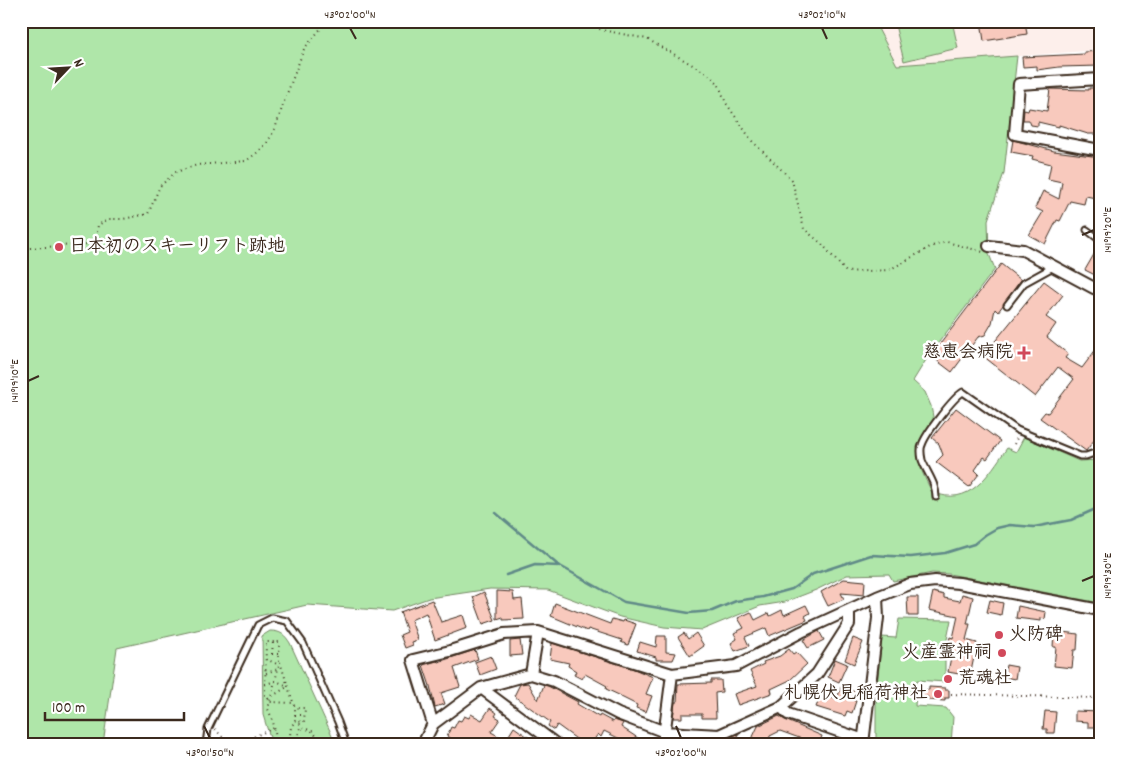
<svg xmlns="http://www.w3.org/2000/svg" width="1121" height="765" font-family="Dekko,'Klee One',sans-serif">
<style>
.built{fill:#fdefeb}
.green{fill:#afe6a9;stroke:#758864}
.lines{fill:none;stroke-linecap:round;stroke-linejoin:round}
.stream{stroke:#608a88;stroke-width:2.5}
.building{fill:#f8c9bd;stroke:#3b2a1e}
.service-casing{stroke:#3b2a1e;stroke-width:9}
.minor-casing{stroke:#3b2a1e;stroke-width:14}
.path{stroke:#3b2a1e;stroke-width:2;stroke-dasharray:1 4;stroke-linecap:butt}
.service{stroke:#fff;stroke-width:5}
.minor{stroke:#fff;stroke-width:10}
.ticks{fill:none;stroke:#3b2a1e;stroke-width:2}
.poi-dot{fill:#d1495b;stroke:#fff;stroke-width:2}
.labels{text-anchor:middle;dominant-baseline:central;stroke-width:5;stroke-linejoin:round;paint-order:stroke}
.poi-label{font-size:18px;font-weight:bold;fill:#3b2a1e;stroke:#fff;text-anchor:start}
.neatline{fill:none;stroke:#3b2a1e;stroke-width:2}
.ticks-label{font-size:12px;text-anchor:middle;fill:#3b2a1e}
</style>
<rect width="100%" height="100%" fill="#fff"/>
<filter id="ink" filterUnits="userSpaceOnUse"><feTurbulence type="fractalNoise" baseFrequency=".02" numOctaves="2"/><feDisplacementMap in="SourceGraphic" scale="10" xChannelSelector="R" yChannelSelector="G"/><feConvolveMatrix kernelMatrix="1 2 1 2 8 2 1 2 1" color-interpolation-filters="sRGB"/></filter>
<g filter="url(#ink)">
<!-- built -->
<path class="built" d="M874,21H1100V50L897,65Z"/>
<!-- green -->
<path class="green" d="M21,21H874L897,65L1017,56L1004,173L988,220L989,254L995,269L929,355L913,381L925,392L931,406L934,422C929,428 923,435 920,442C913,458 925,478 932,492C970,508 988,475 1007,448L1016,452L1024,437L1079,461L1100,460V603L949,574L932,573L893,581L889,574L847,575L816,590L785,602L760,606L702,630L664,627L620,617L548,590L490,589L429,598L392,611L307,605L117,648L103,744H21Z
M894,21H952L958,48L904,61Z
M899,619L951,620L945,649V682L917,680L915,706L946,708L953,717L951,744H876V696L882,637L896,638Z
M270,631C281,631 285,635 290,643L336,744H272L263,715L262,636Z"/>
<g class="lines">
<!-- stream -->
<path class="stream" d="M496,513L558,565
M506,575L535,565L560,566L624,602L689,613L712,611L736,601L763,597L792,589L813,574L871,555L911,557L945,553L974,544L985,535L997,528L1010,525L1034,527L1071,520L1100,507"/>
</g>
<!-- building -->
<path class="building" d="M981,21H1025L1027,34L984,41Z
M1100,51V66L1059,67L1037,70V66L1023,67L1022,57L1085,54V52Z
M1089,88H1099L1100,110L1098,134H1088L1059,125V127L1038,122V126L1031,125L1029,120H1023L1024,110L1028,111L1029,108L1047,111L1050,89L1089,90Z
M1013,140L1054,151L1100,157V199L1086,196L1084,204L1070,201L1060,221L1057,220L1045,244L1029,235L1043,212L1035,208L1043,191L1059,199L1062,182L1048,179L1051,164L1032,159L1033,156L1011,152Z
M1100,244V267L1095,275L1085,270Z
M1001,264L1021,280L998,312L995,309L992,323L985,335L978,337L952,372L931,356Z
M1044,281L1063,295L1046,317L1056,324L1047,337L1068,354L1065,358L1082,368L1100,344V432L1086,451L1040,418L1045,412L1048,413L1074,379L1058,367L1035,397L983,356Z
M956,408L1000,441L987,459L984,457L975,470L979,474L969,487L936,462L943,455L939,444L932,438Z
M844,579L865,581L864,595L841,593L844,599L828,606L821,592Z
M497,591L513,592L514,600L522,599L524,619L503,620V617L497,619Z
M484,592L495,620L483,624L473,597Z
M933,592L944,595V598L960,601L962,594L973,597L967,624H970L966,640L977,643L970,676L948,672L953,647L948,646L950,637L953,638L958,616L929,610Z
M907,597H918V616H908Z
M432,600L441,622L463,615L467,628L435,640L426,613L411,620L418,640L412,642L413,645L405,648L400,635L407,632L400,612Z
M990,600L1003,603L1001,615L987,612Z
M555,603L610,624L612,619L623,622L624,620L636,624L628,645L621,642L622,640L588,629L587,631L551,616Z
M806,605L810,613L805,616L807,620L769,636L766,628L745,637L749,646L735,651L731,643L737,639L734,633L744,628L738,618L751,612L755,620L769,613L770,616L782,610L784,615Z
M1018,606L1046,612L1045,619L1041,618V621L1016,618Z
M819,631L824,640L808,648L803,640Z
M1054,631L1078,634L1077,650H1074L1072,668L1054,666L1056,647H1053Z
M684,633L688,639L696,633L704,646L690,656L678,637Z
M657,636H666V652L676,653L673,660H656V657L637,651L640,642L656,647Z
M853,638L863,642L854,664L845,660Z
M520,640L522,655L510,656V641Z
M552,643L634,669L653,677L646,694L652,696L646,712L636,708L637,705L621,697V696L606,689L607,686L585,674L582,679L574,675L576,671L568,666L569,663L550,659Z
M789,649L793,654L796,652L807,664L790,680L771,689L772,693L738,705L734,694L757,686L750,671L764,664L763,662L780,656Z
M475,650L478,659L454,668L460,687L441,693L445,704L435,707L430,686L423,665L437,661L438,662Z
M491,656L496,669L480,675L475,662Z
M835,659L847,664L839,682L828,677Z
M1006,665L1017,667L1015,679L1004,677Z
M711,680H721L722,692L715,693L716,718H702V714H682V718H673L675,702H677L678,684L711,683Z
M528,683L538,700L544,685L548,686L578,702L577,704L599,717L600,715L613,722L614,720L623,723L621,727L647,744H617L620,739L604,731L601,737L598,734L591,744H578L579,741L557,725L554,730L548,726L550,722L514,696L520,684Z
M841,687L856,692L853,700L856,701L852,713L847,711L845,716L816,707L822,693L837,699Z
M929,687L945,688V690H949V698H945V701L928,700V697H920V689L929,690Z
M490,708L497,713L495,716L500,719L491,732L506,740L514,727L538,744H461L447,736L451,727L454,728L458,720L461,721L464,716L469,718L471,714L482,720Z
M1045,711L1056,712L1054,733H1047V729H1043Z
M1075,711L1100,712V727H1088V722L1075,721Z
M779,716L785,720L822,736L819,744H809L801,741L802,739L780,731L770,736L768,744H759L751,741L758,726Z
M738,734L739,744H726L725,740Z"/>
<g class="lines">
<!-- service casing -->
<g class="service-casing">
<path id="service" d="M1087,230L1100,240
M1007,305L1024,283L1053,267
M936,497C936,483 927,473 922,460C921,455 920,449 922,445C926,433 953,398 963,392L1017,430L1080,456H1086L1100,451
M206,744L208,729L258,625L272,618L287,621L303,643L338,722L346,744"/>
</g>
<!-- minor casing -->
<g class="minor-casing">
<path id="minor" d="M1100,79L1019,84L1015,134L1100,150
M989,246L1023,250L1094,288L1100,290
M531,674L538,632
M481,688L556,744
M781,707L788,714L864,740L865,744
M433,724L413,660L450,651L504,634L538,632L672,674L736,666L801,632L877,597L910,584L935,581L959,583L1100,610
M423,744L433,724L481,688L531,674L554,681L618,714L665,732L719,735L781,707L817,674L849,624V610
M663,744L672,674
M863,744L878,618L877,597"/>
</g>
<!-- path -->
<path class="path" d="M581,21L602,30L647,39L705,72L718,83L726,103L752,141L792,180L804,229L822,244L846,272L889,270L932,246L947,242L983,252
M21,236L30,248L90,244L96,239L98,225L109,219H123L148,214L160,186L176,172L197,165L246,161L258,152L267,143L275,129L285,99L304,49L327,21
M1014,444L1017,438
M267,654H280
M272,654L273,642
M266,659L279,665
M280,662L295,708
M266,673L278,669
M265,684L276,681L288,686
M951,694L1100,698
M268,699L287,687
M295,715H305
M215,729L226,741L246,740L274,728
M289,739H319L311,730L300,728
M297,739L300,728V722
M309,739L310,744
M277,744L273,721L268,709L279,665V642H266L265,695L270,702L294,703
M289,744L291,727L295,721V708H305L304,722L295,721
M318,744L319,739"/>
<!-- service -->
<use href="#service" class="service"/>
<!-- minor -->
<use href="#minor" class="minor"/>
</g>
</g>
<!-- ticks -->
<path class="ticks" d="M350,28L356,39M822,28L827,39M1082,235L1094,230M28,381L39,376M1082,581L1094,576M204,726L210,738M676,726L681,738"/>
<!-- markers -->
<g class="poi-dot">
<circle cx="59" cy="247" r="5"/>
<path d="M1021.5 345.5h5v5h5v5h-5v5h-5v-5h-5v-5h5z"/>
<circle cx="999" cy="635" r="5"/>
<circle cx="1002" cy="653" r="5"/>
<circle cx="948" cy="679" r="5"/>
<circle cx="938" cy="694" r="5"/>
</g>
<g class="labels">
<!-- poi labels -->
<g class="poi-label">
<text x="69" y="247">日本初のスキーリフト跡地</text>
<text x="1013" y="353" text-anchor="end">慈恵会病院</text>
<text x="1009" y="635">火防碑</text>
<text x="992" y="653" text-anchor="end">火産霊神祠</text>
<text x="958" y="679">荒魂社</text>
<text x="928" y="694" text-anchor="end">札幌伏見稲荷神社</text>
</g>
</g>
<!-- margin -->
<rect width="1121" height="765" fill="none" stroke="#fff" stroke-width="55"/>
<!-- north arrow -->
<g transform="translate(68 68) rotate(65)" stroke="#ffffff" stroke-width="4" paint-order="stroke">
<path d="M0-4L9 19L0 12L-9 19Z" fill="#3b2a1e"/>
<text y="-8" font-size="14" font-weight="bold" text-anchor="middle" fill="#3b2a1e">N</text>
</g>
<!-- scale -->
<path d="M45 712v8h139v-8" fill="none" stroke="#3b2a1e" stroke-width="2.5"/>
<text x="52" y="712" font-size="15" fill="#3b2a1e" stroke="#ffffff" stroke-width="4" paint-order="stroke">100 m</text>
<rect x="28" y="28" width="1066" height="710" class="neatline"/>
<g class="ticks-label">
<text x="350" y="18">43°02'00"N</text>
<text x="822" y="18">43°02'10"N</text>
<text transform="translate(1107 230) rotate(-90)" y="4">141°19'20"E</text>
<text transform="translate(14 381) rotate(-90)" y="4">141°19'10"E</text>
<text transform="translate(1107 576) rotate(-90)" y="4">141°19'30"E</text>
<text x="210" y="756">43°01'50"N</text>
<text x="681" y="756">43°02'00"N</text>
</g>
</svg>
